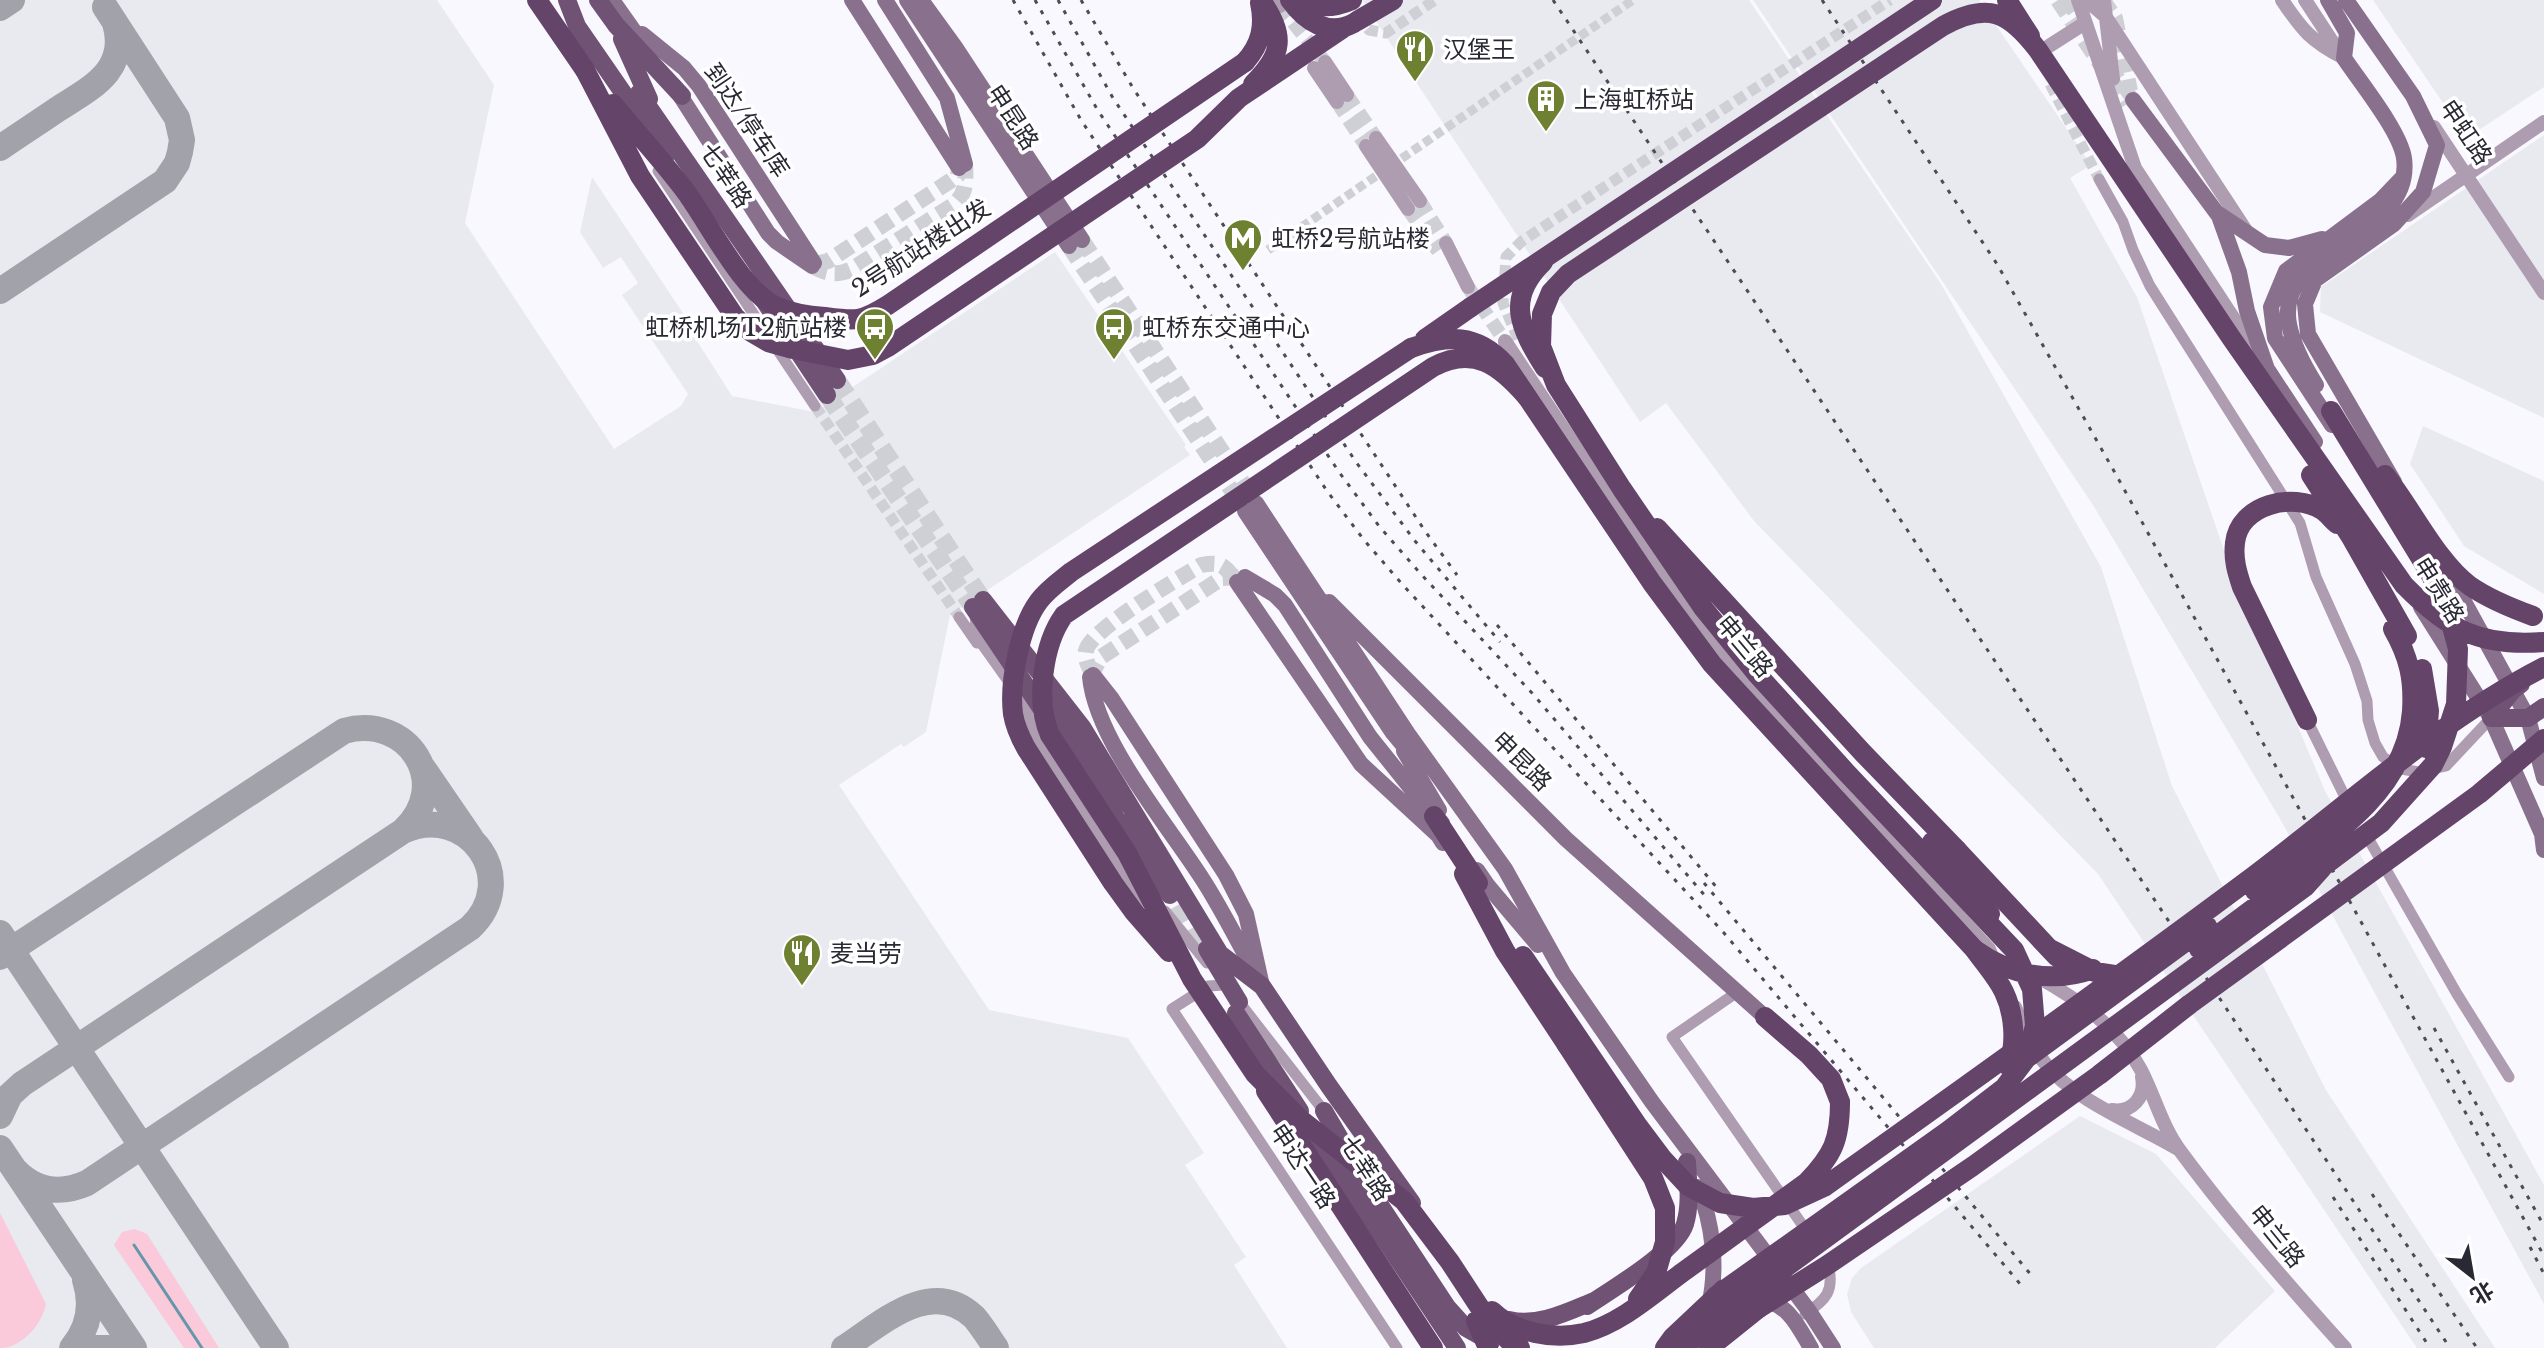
<svg xmlns="http://www.w3.org/2000/svg" width="2544" height="1348" font-family="'Libre Baskerville','Noto Sans SC',serif">
<style>
.built{fill:#e9e9f0}
.green{fill:#fac9da}
.lines{fill:none;stroke-linecap:round;stroke-linejoin:round}
.stream{stroke:#6696aa;stroke-width:3}
.taxiway{stroke:#a2a2aa;stroke-width:26}
.pedestrian-tunnel{stroke:#cfcfd6;stroke-width:9;stroke-dasharray:9 4.5;stroke-linecap:butt}
.minor-tunnel{stroke:#cfcfd6;stroke-width:11;stroke-dasharray:11 5.5;stroke-linecap:butt}
.tertiary-tunnel{stroke:#cfcfd6;stroke-width:14;stroke-dasharray:14 7;stroke-linecap:butt}
.secondary-tunnel{stroke:#cfcfd6;stroke-width:16;stroke-dasharray:16 8;stroke-linecap:butt}
.primary-tunnel{stroke:#cfcfd6;stroke-width:18;stroke-dasharray:18 9;stroke-linecap:butt}
.minor{stroke:#ae9db1;stroke-width:11}
.tertiary{stroke:#ae9db1;stroke-width:14}
.secondary{stroke:#89718e;stroke-width:16}
.primary{stroke:#6f5274;stroke-width:18}
.trunk{stroke:#644469;stroke-width:20}
.rail{stroke:#4c4c56;stroke-width:3;stroke-dasharray:4 8;stroke-linecap:butt}
.trunk-bridge{stroke:#644469;stroke-width:20}
.labels{text-anchor:middle;dominant-baseline:central;stroke-width:7;stroke-linejoin:round;paint-order:stroke}
.poi-label{font-size:24px;fill:#292934;stroke:#fff;text-anchor:start}
.street-label{font-size:24px;fill:#292934;stroke:#fff}
</style>
<rect width="100%" height="100%" fill="#f9f8ff"/>
<!-- built -->
<path class="built" d="M0,0H437L494,85L465,223L614,449L681,406L688,394L622,295L638,283L621,257L603,268L580,232L592,177L693,328L690,330L732,396L815,412L1055,252L1186,445L1184,447L1190,455L950,615L926,732L904,747L901,744L839,785L989,1010L1128,1038L1204,1153L1185,1165L1246,1257L1234,1265L1287,1348H0Z
M1362,0H1749L1941,284L2101,567L2172,786L2326,1090L2495,1348H2417L2098,874L1754,521L1666,403L1640,422Z
M1753,0H1979L2091,165L2070,178L2137,297L2225,553L2325,791L2544,1185V1304L2279,817L2093,505Z
M2373,0H2544V87L2467,138Z
M2544,135V418L2320,312L2321,287Z
M2423,426L2544,481V594L2464,546L2410,464Z
M2080,1116L2156,1154L2275,1291L2215,1348H1874L1851,1312L1847,1294L1852,1278L1861,1268Z"/>
<!-- green -->
<path class="green" d="M0,1213L46,1304C42,1324 22,1348 0,1348Z
M135,1229L147,1234L219,1348H184L114,1245L122,1232Z"/>
<g class="lines">
<!-- stream -->
<path class="stream" d="M134,1245L202,1348"/>
<!-- taxiway -->
<path class="taxiway" d="M0,8L12,0
M0,148C19,135 39,122 58,109C91,88 129,70 115,23
M0,291L165,181L177,163L180,152L182,140L177,118L105,7
M423,768L471,838
M0,933L276,1348
M0,957L344,731C408,713 454,784 403,831L22,1084L10,1095L0,1116
M0,1148L134,1348
M15,1170C35,1191 60,1195 87,1183L470,928C522,879 468,802 403,831
M72,1348C89,1328 93,1305 85,1280
M86,1348H108
M844,1348C881,1324 931,1276 974,1317C982,1326 989,1338 996,1348"/>
<!-- pedestrian-tunnel -->
<path class="pedestrian-tunnel" d="M1268,250L1633,0"/>
<!-- minor-tunnel -->
<path class="minor-tunnel" d="M1357,16L1369,30L1386,33L1435,0
M2050,84L2099,179
M1518,339L1503,303L1506,257L1522,241L1890,0
M815,406L959,617"/>
<!-- tertiary-tunnel -->
<path class="tertiary-tunnel" d="M2066,0L2084,26
M2104,0L2116,18L2131,91
M1280,6L1325,62
M2111,67L2133,100
M1347,95L1376,138
M1337,102L1366,146
M1420,201L1446,243
M1408,209L1438,251
M1468,287L1505,341"/>
<!-- secondary-tunnel -->
<path class="secondary-tunnel" d="M2058,0L2127,104
M1082,240L1253,498
M1069,246L1242,506
M816,264L828,261L950,181L958,175L959,168
M812,266C827,274 837,276 852,269L952,206C967,194 966,182 965,164
M1093,675C1090,668 1084,660 1086,651C1089,630 1180,578 1201,565C1223,561 1224,566 1237,582
M1090,677L1101,657L1222,578L1240,577"/>
<!-- primary-tunnel -->
<path class="primary-tunnel" d="M837,380L983,600
M827,395L973,607
M1162,883L1202,954"/>
<!-- minor -->
<path class="minor" d="M658,171L815,406
M2099,179L2123,222L2133,250L2150,286L2300,523L2316,577L2355,664L2367,701L2368,720L2375,743L2383,757L2401,769L2419,772L2446,766L2491,718
M975,615L977,637L1026,706L1032,729L1142,902
M959,617L977,643
M2307,720L2349,805
M2364,831L2457,994L2509,1077
M1165,911L1207,963
M1225,985L1208,986L1172,1009L1397,1348
M1736,993L1672,1037L1810,1236
M1236,998L1324,1111
M1805,1314C1826,1300 1835,1291 1828,1264"/>
<!-- tertiary -->
<path class="tertiary" d="M1276,0L1280,6
M2078,0L2135,168L2259,357
M2086,0L2106,17L2247,232
M2104,0L2113,79
M2282,0C2302,30 2311,41 2344,58
M2305,0L2343,58
M2049,46L2085,23
M1325,62L1347,95
M1314,68L1337,102
M2434,127L2544,293
M1376,138L1420,201
M1366,146L1408,209
M2408,215L2544,122
M1446,243L1468,287
M1505,341L1671,590L1723,658L1989,949L1993,959
M2038,977C2079,1000 2119,1028 2141,1070C2155,1097 2162,1127 2181,1152C2231,1220 2288,1285 2345,1348
M2015,1007C2023,1025 2031,1046 2044,1062C2074,1101 2136,1124 2178,1149
M2112,1110C2132,1113 2146,1097 2142,1077"/>
<!-- secondary -->
<path class="secondary" d="M612,0L646,48
M852,0L959,168
M885,0L947,98L965,164
M907,0L1069,246
M921,0L955,47L1082,240
M2346,0L2413,96L2437,145L2423,192L2394,224L2315,280L2305,304L2308,334L2394,482
M642,34L684,68L699,86L814,263
M674,86L768,233L777,242L812,266
M2133,100L2219,216L2239,272L2247,311L2267,369L2315,442
M2217,213L2265,245L2289,248L2322,239
M2316,385C2304,366 2293,346 2289,324C2274,245 2415,240 2404,158C2400,131 2360,82 2344,58L2347,33L2328,0
M2332,425L2275,338L2271,307L2286,271L2380,201L2403,177
M1256,503L1408,734L1505,869L1563,973L1652,1102L1809,1311L1833,1348
M1245,511L1393,733L1412,756
M2445,567L2528,718L2544,778
M1245,577L1275,595L1285,605L1370,737L1426,807L1442,823
M1237,582L1361,764L1438,835L1443,843
M1329,602L1566,839L1765,1017
M2421,607L2491,718L2542,834L2544,850
M1093,675L1112,699L1226,875L1246,914L1262,986
M1090,677C1096,741 1168,825 1203,880C1221,908 1236,938 1252,967
M1404,751L1439,810
M1477,870L1488,886L1538,945
M1698,1187C1713,1224 1718,1267 1709,1306
M1762,1301C1788,1302 1799,1328 1811,1348"/>
<!-- primary -->
<path class="primary" d="M567,0L577,26L666,155
M598,0L616,25L682,96
M622,39L649,99
M639,93L837,380
M761,296L827,395
M983,600L1082,727L1220,954L1262,986L1329,1086L1412,1203
M973,607L1045,714
M1045,697L1116,806
M2491,718L2513,690L2521,684
M2491,718H2528L2544,707
M1104,801L1170,895
M1207,949L1239,1002
M1236,1013L1300,1111
M1324,1111L1370,1190L1447,1307L1466,1328L1491,1342
M1314,1133L1457,1348
M1587,1306C1612,1289 1677,1251 1685,1224C1691,1204 1688,1182 1687,1162
M1509,1320C1538,1327 1567,1312 1594,1301"/>
<!-- trunk -->
<path class="trunk" d="M537,0L585,70
M1290,0C1305,21 1328,37 1354,23
M2007,0L2030,36
M1245,62C1261,44 1265,26 1260,3
M1253,84C1284,53 1285,36 1261,0
M1543,262C1505,299 1520,328 1545,368
M1425,339L1471,307
M1411,348C1448,335 1476,333 1505,364L1652,583L1712,664L1975,950C1984,963 1997,977 2004,992C2014,1013 2017,1044 2008,1066
M1657,528L1863,753L1957,850
M1434,816L1478,883
M1932,842L1947,858L1990,914
M1464,874L1505,951L1567,1045
M1765,1017L1809,1055L1831,1079L1840,1102
M1266,1091L1433,1348
M1709,1348L1759,1308"/>
<!-- rail -->
<path class="rail" d="M1013,0L1081,120L1327,491L1364,540L1402,584L1724,933L2021,1285
M1035,0L1097,109L1339,472L1379,526L1419,572L1532,693L1706,897
M1058,0L1113,98L1356,462L1415,541L1500,642
M1081,0L1133,88L1425,531L1457,575
M1553,0L2172,926L2450,1348
M1822,0L1997,264L2119,480L2544,1256
M1497,625L1718,889
M1704,883L2032,1276
M2434,1028L2544,1226
M2372,1194L2477,1348
M2333,1197L2430,1348
M2530,1247L2544,1274"/>
<!-- trunk-bridge -->
<path class="trunk-bridge" d="M1299,0C1317,9 1334,8 1352,0
M1357,21L1393,0
M585,70L640,176L735,317L751,332L768,342L793,349L848,360L873,355L888,347L1197,139L1239,98L1342,29
M613,104C636,132 661,159 683,188C707,219 742,292 777,307C791,313 810,316 825,317C856,321 861,322 888,305L1245,62
M1471,307L1932,0
M2311,475L2351,537L2407,636
M2385,475C2411,507 2437,562 2470,586C2489,599 2511,608 2533,616
M2422,669L2429,711L2426,748
M2307,720L2242,587C2237,572 2233,559 2235,543C2239,504 2293,492 2322,510C2328,514 2332,520 2337,524
M1957,850L2057,957
M2255,891C2318,845 2406,798 2412,711C2414,679 2409,657 2393,629
M2050,949L2095,972L2121,976
M2199,949L2298,875L2325,865L2381,823L2433,765L2442,747L2456,704L2458,649L2448,612L2431,575L2331,411
M1975,950C2010,975 2052,984 2093,969
M1169,952L1134,912L1113,883L1026,748C1020,737 1015,726 1013,714C1009,682 1020,626 1039,601C1048,589 1060,581 1071,572L1411,348
M1523,956L1638,1126L1662,1158L1688,1186L1720,1203L1753,1208L1785,1205L1824,1187C1969,1084 2113,981 2255,875C2349,804 2439,721 2544,667
M1567,1045L1653,1178L1665,1208V1242L1656,1273L1638,1299
M2023,1061L2207,926
M1716,1296L1948,1131L2004,1088L2026,1059L2035,1026L2032,989L2014,950L1845,771L1756,673L1704,609L1622,489L1556,385L1541,346L1542,314L1551,292L1568,274L1943,26C1988,1 2009,12 2038,50L2232,339L2404,585C2448,630 2480,647 2544,642
M1759,1308L1826,1266L1973,1166L2099,1075L2190,1004L2479,794L2544,739
M1492,1311C1515,1333 1553,1340 1584,1333C1620,1324 1653,1294 1683,1272C1724,1242 1766,1212 1807,1182C1833,1155 1840,1140 1840,1102
M1476,1321L1488,1348
M1520,1348L1511,1343L1484,1314L1450,1262L1404,1201L1300,1119L1255,1074L1192,979L1127,853L1050,735C1035,702 1043,644 1064,615L1433,367C1474,345 1500,366 1527,397
M1665,1348L1673,1337L1724,1289
M1683,1348L1726,1311L2305,887L2322,868"/>
</g>
<!-- icons -->
<defs>
<g id="restaurant-pin" transform="scale(2)"><path d="M0 17L-7.5 6A9.5 9.5 0 1 1 7.5 6Z" fill="#6d8131" stroke="#fff"/><path d="M-5-6h1v4h1v-4h1v4h1v-4h1v5L-1.5 .5V6h-2V.5L-5-1ZM5-6V6H3V1.5H1.5Q1.5-4 5-6Z" fill="#fff"/></g>
<g id="building-pin" transform="scale(2)"><path d="M0 17L-7.5 6A9.5 9.5 0 1 1 7.5 6Z" fill="#6d8131" stroke="#fff"/><path d="M-4-6H4V6H1V3H-1V6H-4ZM-2.5-4.3h1.7v1.8h-1.7ZM.8-4.3h1.7v1.8H.8ZM-2.5-1h1.7V.8h-1.7ZM.8-1h1.7V.8H.8Z" fill="#fff"/></g>
<g id="metro-pin" transform="scale(2)"><path d="M0 17L-7.5 6A9.5 9.5 0 1 1 7.5 6Z" fill="#6d8131" stroke="#fff"/><path d="M-5.5 5V-5H-3L0 0L3-5H5.5V5H3V-.5L0 4L-3-.5V5Z" fill="#fff"/></g>
<g id="bus-pin" transform="scale(2)"><path d="M0 17L-7.5 6A9.5 9.5 0 1 1 7.5 6Z" fill="#6d8131" stroke="#fff"/><path d="M-5-6H5V4H4V6H2V4H-2V6H-4V4H-5ZM-3.5-4V0h7V-4ZM-3.5 1.2v1.5H-2V1.2ZM2 1.2v1.5H3.5V1.2Z" fill="#fff"/></g>
</defs>
<g fill-rule="evenodd">
<use href="#restaurant-pin" x="1415" y="49"/>
<use href="#building-pin" x="1546" y="99"/>
<use href="#metro-pin" x="1243" y="238"/>
<use href="#bus-pin" x="875" y="327"/>
<use href="#bus-pin" x="1114" y="327"/>
<use href="#restaurant-pin" x="802" y="953"/>
</g>
<g class="labels">
<!-- poi labels -->
<g class="poi-label">
<text x="1443" y="49">汉堡王</text>
<text x="1574" y="99">上海虹桥站</text>
<text x="1271" y="238">虹桥2号航站楼</text>
<text x="847" y="327" text-anchor="end">虹桥机场T2航站楼</text>
<text x="1142" y="327">虹桥东交通中心</text>
<text x="830" y="953">麦当劳</text>
</g>
<!-- street labels -->
<g class="street-label">
<text transform="translate(1013 117) rotate(57)">申昆路</text>
<text transform="translate(747 120) rotate(56)">到达/停车库</text>
<text transform="translate(2466 132) rotate(56)">申虹路</text>
<text transform="translate(726 175) rotate(56)">七莘路</text>
<text transform="translate(921 248) rotate(-33)">2号航站楼出发</text>
<text transform="translate(2439 590) rotate(58)">申贵路</text>
<text transform="translate(1745 646) rotate(50)">申兰路</text>
<text transform="translate(1522 761) rotate(45)">申昆路</text>
<text transform="translate(1303 1166) rotate(56)">申达一路</text>
<text transform="translate(1366 1168) rotate(57)">七莘路</text>
<text transform="translate(2277 1236) rotate(51)">申兰路</text>
</g>
</g>
<!-- north arrow -->
<g transform="translate(2472 1276) rotate(149)" stroke="#ffffff" stroke-width="6" paint-order="stroke">
<path d="M0-6L14 30L0 20L-14 30Z" fill="#292934"/>
<text y="-12" font-size="22" font-weight="bold" text-anchor="middle" fill="#292934">北</text>
</g>
</svg>
